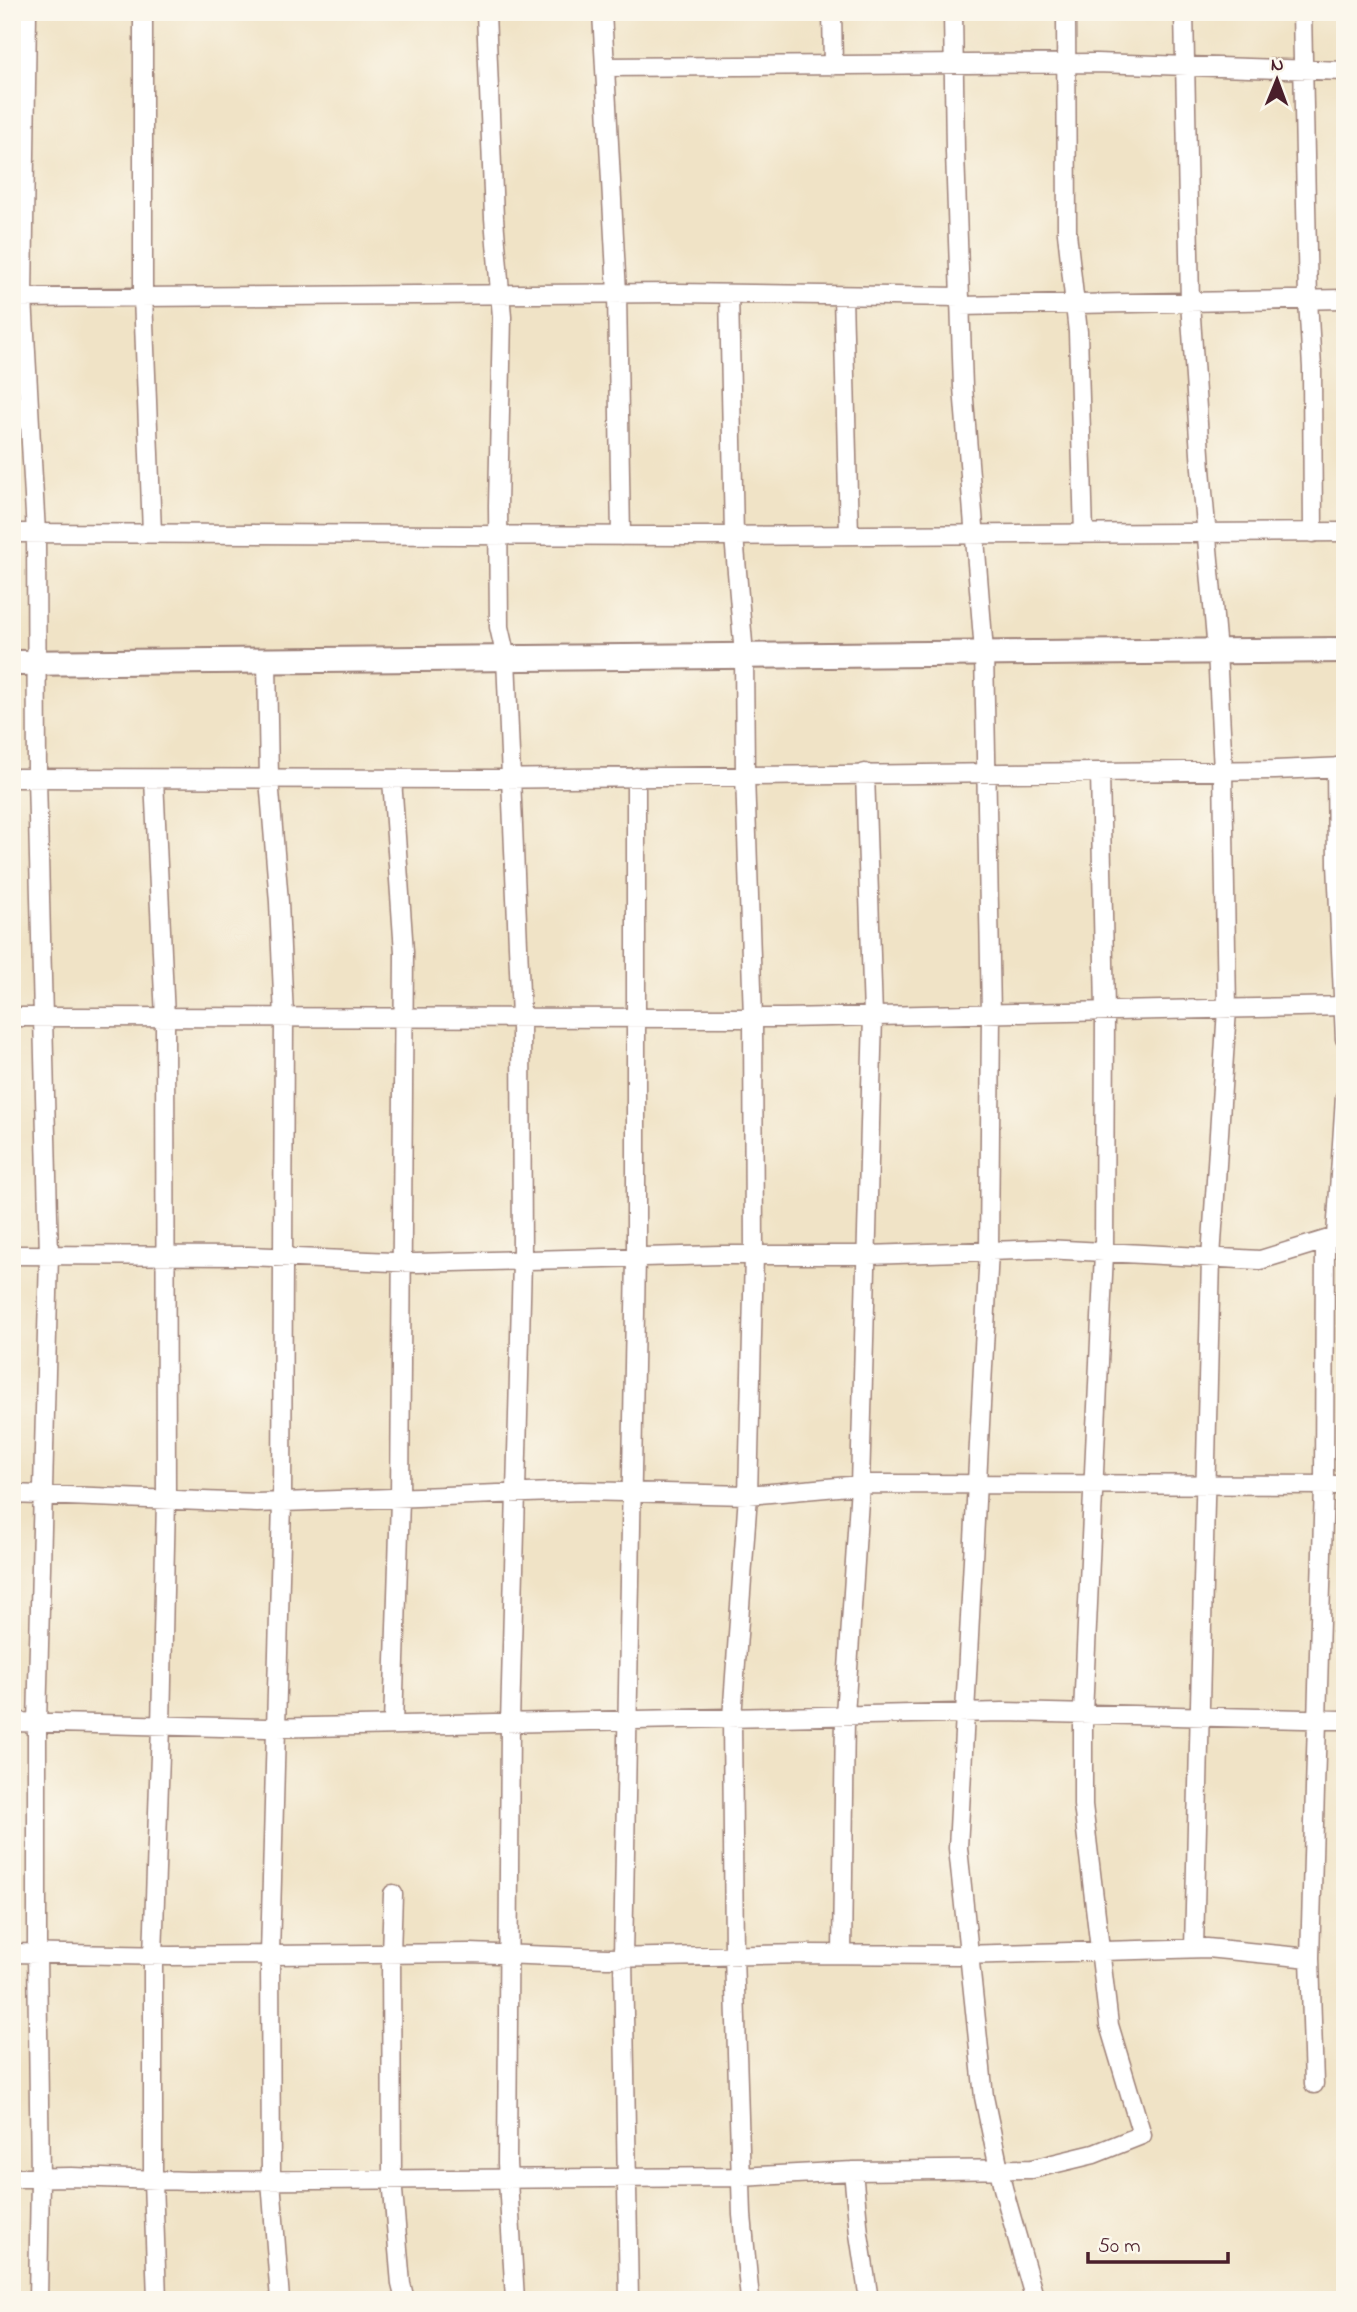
<svg xmlns="http://www.w3.org/2000/svg" width="1357" height="2312" font-family="'Indie Flower',sans-serif">
<style>
.lines{fill:none;stroke-linecap:round;stroke-linejoin:round}
.street-casing{stroke:#9d8178;stroke-width:21}
.secondary-casing{stroke:#9d8178;stroke-width:28}
.street{stroke:#fff;stroke-width:18}
.secondary{stroke:#fff;stroke-width:24}
</style>
<rect width="100%" height="100%" fill="#fbf7ec"/>
<filter id="ink" filterUnits="userSpaceOnUse"><feTurbulence type="fractalNoise" baseFrequency=".0143" numOctaves="2"/><feDisplacementMap in="SourceGraphic" scale="14" xChannelSelector="R" yChannelSelector="G"/><feConvolveMatrix kernelMatrix="1 2 1 2 8 2 1 2 1" color-interpolation-filters="sRGB"/></filter>
<filter id="wash" filterUnits="userSpaceOnUse"><feTurbulence type="fractalNoise" baseFrequency=".00686" numOctaves="4" result="noise"/><feDisplacementMap in="SourceGraphic" scale="28" xChannelSelector="R" yChannelSelector="G"/><feGaussianBlur stdDeviation="1.57" result="paint"/><feColorMatrix in="noise" values="0 0 0 0 0 0 0 0 0 0 0 0 0 0 0 0 0 1.4 0 .05"/><feComposite in="paint" operator="in"/></filter>
<g filter="url(#wash)">
<rect width="100%" height="100%" fill="#f0e3c6"/>
</g>
<g filter="url(#ink)">
<g class="lines">
<!-- street casing -->
<g class="street-casing">
<path id="street" d="M27,12L23,298L36,533L37,778L49,1255L37,1723V1953L40,2178L38,2300
M143,12V296L152,533
M486,12L494,218L502,317L498,505L499,627L506,658L521,1017L522,1261L510,1723L507,2163L515,2300
M602,12L617,293L621,536
M832,12L833,66
M953,12L955,152L963,387L984,652L991,1013L989,1251L958,1848L984,2097L1003,2188L1035,2300
M1066,12L1067,233L1078,332L1084,534
M1184,12L1190,302L1201,469L1217,651L1223,771L1227,1009L1211,1258L1194,1948
M1302,12L1308,300L1312,368L1313,533
M605,67L1096,63L1345,71
M729,294L734,536L744,655L745,775L753,1018L754,1255L748,1495L732,1718L734,1955L742,2215L750,2300
M843,296L849,535
M12,298L676,293L960,297
M960,306L1345,299
M12,533L693,536L1345,532
M267,661L269,779L279,902L284,1018L282,1503L270,1954L271,2180L280,2300
M1336,767L1337,864L1345,1039
M12,778L489,779L1275,770L1345,767
M154,779L165,1018L166,1500L161,1726L153,1956V2180L157,2300
M392,779L404,952L400,1499L393,1725
M12,1017L785,1018L1345,1006
M1336,1236L1345,1097
M12,1255L248,1256L417,1263L720,1255H868L1045,1249L1260,1260L1345,1234
M12,1494L257,1503L581,1491L748,1495L871,1484L1345,1485
M12,1722L266,1728L1003,1712L1345,1720
M393,1894L391,1953L392,2179L401,2284L405,2300
M12,1953L170,1956L470,1953L607,1958L806,1954L960,1955L1207,1948L1310,1958
M842,1954L845,1715L860,1485L873,1016L865,773
M1314,2084L1310,1958L1324,1485L1325,1240
M853,2171L859,2234L869,2300
M12,2178L71,2177L189,2181L741,2177L853,2171L1032,2169L1094,2154L1142,2135L1109,2025L1083,1805V1713L1104,1253L1105,1010L1100,773
M629,2300L623,1958L636,1258V777"/>
</g>
<!-- secondary casing -->
<g class="secondary-casing">
<path id="secondary" d="M12,663L1345,650"/>
</g>
<!-- street -->
<use href="#street" class="street"/>
<!-- secondary -->
<use href="#secondary" class="secondary"/>
</g>
</g>
<!-- margin -->
<rect width="1357" height="2312" fill="none" stroke="#fbf7ec" stroke-width="42"/>
<!-- north arrow -->
<g transform="translate(1277 80) rotate(1)" stroke="#fbf7ec" stroke-width="5" paint-order="stroke">
<path d="M0-5L12 26L0 18L-12 26Z" fill="#4a1f2b"/>
<text y="-10" font-size="19" font-weight="bold" text-anchor="middle" fill="#4a1f2b">N</text>
</g>
<!-- scale -->
<path d="M1088 2252v10h140v-10" fill="none" stroke="#4a1f2b" stroke-width="3.5"/>
<text x="1098" y="2252" font-size="21" fill="#4a1f2b" stroke="#fbf7ec" stroke-width="5" paint-order="stroke">50 m</text>
</svg>
